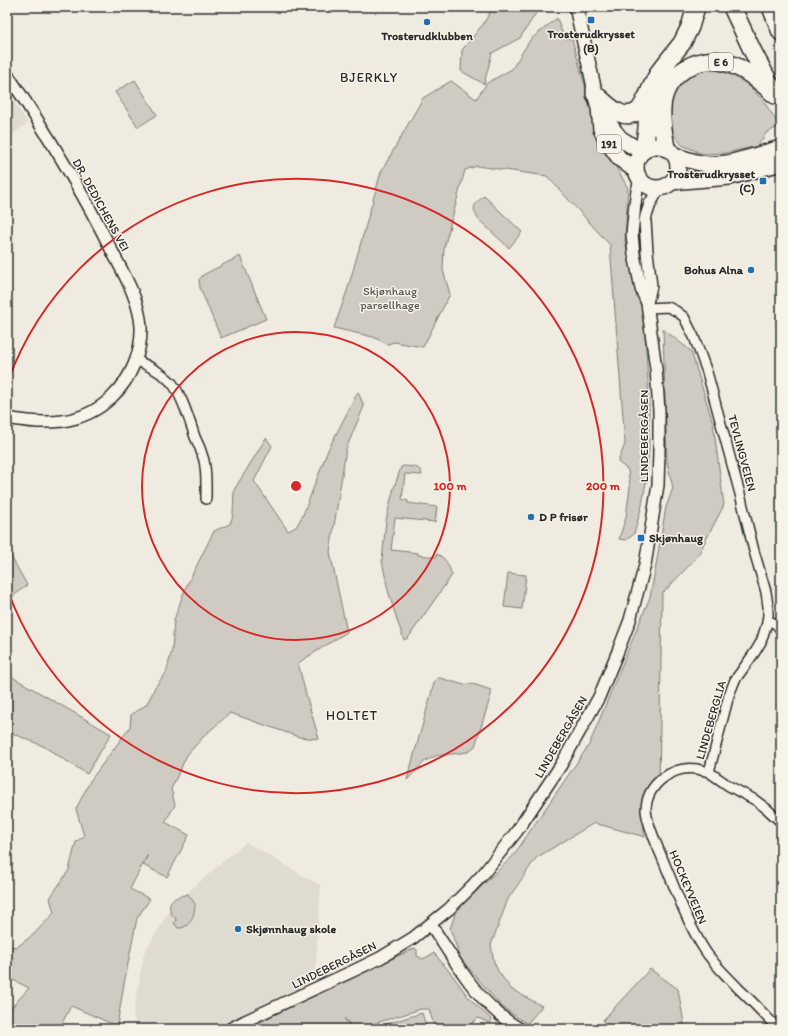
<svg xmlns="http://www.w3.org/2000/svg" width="788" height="1036" font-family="Itim,sans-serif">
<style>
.built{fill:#dedbd1}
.green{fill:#cfcbc2;stroke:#7d7b76}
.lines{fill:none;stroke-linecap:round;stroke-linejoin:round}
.minor-casing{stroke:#2b2b2b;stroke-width:12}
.tertiary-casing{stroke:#2b2b2b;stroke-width:14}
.secondary-casing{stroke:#2b2b2b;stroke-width:16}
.trunk-casing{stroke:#2b2b2b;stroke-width:18}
.motorway-casing{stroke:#2b2b2b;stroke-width:20}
.minor{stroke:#f7f3e8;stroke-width:9}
.tertiary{stroke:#f7f3e8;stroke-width:11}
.secondary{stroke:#f7f3e8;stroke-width:13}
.trunk{stroke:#f7f3e8;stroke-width:15}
.motorway{stroke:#f7f3e8;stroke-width:17}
.ring{fill:none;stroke:#d62828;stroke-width:2}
.poi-dot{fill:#1f6fb2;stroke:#f7f3e8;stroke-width:1.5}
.labels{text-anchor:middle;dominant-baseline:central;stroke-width:3;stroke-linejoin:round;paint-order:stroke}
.shield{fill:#f7f3e8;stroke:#686764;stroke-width:1}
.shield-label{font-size:11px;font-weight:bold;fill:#2b2b2b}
.poi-label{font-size:12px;font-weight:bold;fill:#2b2b2b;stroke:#f7f3e8;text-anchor:start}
.street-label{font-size:12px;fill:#2b2b2b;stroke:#f7f3e8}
.park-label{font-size:12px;fill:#545351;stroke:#f7f3e8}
.neighbourhood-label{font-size:13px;letter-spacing:1px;fill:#2b2b2b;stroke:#f7f3e8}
.centre{fill:#d62828;stroke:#f7f3e8;stroke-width:2}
.ring-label{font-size:12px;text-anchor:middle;font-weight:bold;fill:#d62828;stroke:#f7f3e8;stroke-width:3;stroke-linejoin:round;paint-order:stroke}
</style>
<rect width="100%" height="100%" fill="#efebe0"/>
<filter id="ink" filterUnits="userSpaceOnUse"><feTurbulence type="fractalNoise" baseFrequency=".025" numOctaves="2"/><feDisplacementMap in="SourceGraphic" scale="8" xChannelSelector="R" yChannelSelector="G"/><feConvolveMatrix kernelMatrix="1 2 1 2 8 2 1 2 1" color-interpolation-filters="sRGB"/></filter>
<g filter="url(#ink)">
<!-- built -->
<path class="built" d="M7,91L28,123L7,138Z
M246,842L321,886L315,979L233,1021L220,1029H138L133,1016L144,953L173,905Z"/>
<!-- green -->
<path class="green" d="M493,7H540L520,38L492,53L484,84L461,71L462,50L484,23Z
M557,18L564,38L572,39L600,139L628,188L625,242L644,318L649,398V450L646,482L642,505L634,534L626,540L619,539L626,517L630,487L628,470L618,462L625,444L610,245L547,176L477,166L465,170L444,248L443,270L450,294L423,347L394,342L388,344L385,343L373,337L334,328L348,288L381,172L423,98L451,81L476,99L487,83L512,69L530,40Z
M714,69L740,77L762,99L780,126L766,133L758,146L725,153L703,154L682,145L671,131L669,111L674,92L679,82L694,71Z
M135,80L157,115L138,127L115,92Z
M484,196L522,232L509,248L478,219C471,207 474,204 484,196Z
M240,256L266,319L221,338L200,288L199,280L203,275Z
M663,329L691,351L713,423L724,505L697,557L662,594L659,789L647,806L643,820L645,837L594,823L536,858L508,899L491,945L494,962L498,971L511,989L542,1006L527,1024L501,1006L461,959L450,929L456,911L513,856L589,745L650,597L655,571L666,507L673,488L667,462Z
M358,392L364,406L346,449L330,552L347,632L298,663L307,698L319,739L299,737L230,713L204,736L187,755L171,789L175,805L165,822L189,835L167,877L143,865L148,854L130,889L150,899L137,918L124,984L117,1026L71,1006L59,1029H7V1017L12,1007L29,988L7,977V947L8,946L17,947L34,934L54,913L50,898L69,870L76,842L84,836L76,809L90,781L130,727L131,715L146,705L152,694L155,687L166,673L172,650L174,620L185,589L214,531L230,524L233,515L234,490L266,438L272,446L254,481L288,531L296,527L303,515L328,450L347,413Z
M404,466L416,467L421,471L422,475L405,474L402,499L408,501V503L437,507L435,522L395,518L391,550L418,553V555L436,557L437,554C446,558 449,566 452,575L408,638L404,640L397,620L388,590L382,561L386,520L393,491L401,467Z
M7,549L27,585L7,601Z
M508,573L526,575L522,609L504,607Z
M7,674L111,734L87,774L43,746L7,731Z
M437,678H440L464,685L473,684L491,690V695L475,746L468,752L436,756L425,761L407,780L435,680Z
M188,894L195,904C195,914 190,929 178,928L174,923L176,920L175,917L171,914C166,898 175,898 188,894Z
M415,948L417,950V956L423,959L434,953L453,976L469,998L492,1020L490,1023L478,1018L472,1023L470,1029H435L429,1009H421L357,1029H354L344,1018L352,1029H247L289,1007Z
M650,969L678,989L685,1029H606L603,1020Z
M422,1013L427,1029H370Z"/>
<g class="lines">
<!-- minor casing -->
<g class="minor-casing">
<path id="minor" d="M648,308L668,307L676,311L684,317L694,337L707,372L740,494L754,551L766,592L768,606V615L767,623L761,642L755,652L735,680L729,695L709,772L729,786L755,800L767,809L781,822
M136,360C148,366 162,372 172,383C182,395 190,422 195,437C198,443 201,450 203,457C207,468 206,487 206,499
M767,620L776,624L781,630
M709,772C705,771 701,770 697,769C673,765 647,784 646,809C646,815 648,821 650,827C655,842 662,857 668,872C679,898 689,926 704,949C713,964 726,975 738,988C752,1001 765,1015 778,1029"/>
</g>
<!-- tertiary casing -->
<g class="tertiary-casing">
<path id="tertiary" d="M7,74C46,131 82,191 113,253C125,276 139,300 141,326C142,352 131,379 112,397C82,426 45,425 7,418
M647,303L651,286L647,252L645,221L646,216L650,204L659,188
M431,925C452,956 471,991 500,1015C506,1020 513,1025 520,1029
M230,1029L245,1021L353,971L380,958L413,938L449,909L472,886L484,873L517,831L561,765L599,697L618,651L630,620L637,594L645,565L658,485L659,450V411L656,369L647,303L641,289L634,254L632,234L635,204L637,190L640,180"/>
</g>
<!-- secondary casing -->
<g class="secondary-casing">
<path id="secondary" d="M576,7L594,87"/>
</g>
<!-- trunk casing -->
<g class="trunk-casing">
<path id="trunk" d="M594,89L599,108L601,129L607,141L619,158L636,171
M600,109L615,132L621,139L642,152
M636 167a21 21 0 1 1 42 0a21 21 0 1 1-42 0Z
M674,155C685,159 696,163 707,164C729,166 759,154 781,148
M671,182L730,177L781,163"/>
</g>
<!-- motorway casing -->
<g class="motorway-casing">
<path id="motorway" d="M732,7L753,52L772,88
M771,7L781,32
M595,94C606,103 622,123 638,111C643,107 645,100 648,95
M666,148C664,135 661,122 662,109C663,76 697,53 727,63C746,69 761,82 775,95
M644,150L647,128L648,95L651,88L659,72L682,43L690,27L696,7"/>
</g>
<!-- minor -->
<use href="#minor" class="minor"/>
<!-- tertiary -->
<use href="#tertiary" class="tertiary"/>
<!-- secondary -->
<use href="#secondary" class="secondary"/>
<!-- trunk -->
<use href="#trunk" class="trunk"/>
<!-- motorway -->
<use href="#motorway" class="motorway"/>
</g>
</g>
<!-- distance rings -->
<g class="ring">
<circle cx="296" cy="486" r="154"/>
<path d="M8 381A307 307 0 1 1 8 591"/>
</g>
<!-- markers -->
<g class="poi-dot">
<rect x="587" y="16" width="8" height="8" rx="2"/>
<circle cx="427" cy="22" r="4"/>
<rect x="759" y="177" width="8" height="8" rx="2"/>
<circle cx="751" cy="270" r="4"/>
<circle cx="531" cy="517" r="4"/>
<rect x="637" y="534" width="8" height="8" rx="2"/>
<circle cx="238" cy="929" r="4"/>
</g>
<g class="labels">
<!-- shield labels -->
<g class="shield">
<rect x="709" y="53" width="24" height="18" rx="3"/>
<rect x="597" y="135" width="24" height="18" rx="3"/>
</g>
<g class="shield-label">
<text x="721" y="62">E 6</text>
<text x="609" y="144">191</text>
</g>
<!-- poi labels -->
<g class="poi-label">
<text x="591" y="34" text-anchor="middle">Trosterudkrysset<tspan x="591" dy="14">(B)</tspan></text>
<text x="427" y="36" text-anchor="middle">Trosterudklubben</text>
<text x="755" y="174" text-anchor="end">Trosterudkrysset<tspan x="755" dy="14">(C)</tspan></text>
<text x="743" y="270" text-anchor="end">Bohus Alna</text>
<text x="539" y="517">D P frisør</text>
<text x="649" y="538">Skjønhaug</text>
<text x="246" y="929">Skjønnhaug skole</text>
</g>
<!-- street labels -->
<g class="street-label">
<text transform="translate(101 205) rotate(61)">DR. DEDICHENS VEI</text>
<text transform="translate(644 436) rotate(-90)">LINDEBERGÅSEN</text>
<text transform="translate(742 453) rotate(75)">TEVLINGVEIEN</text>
<text transform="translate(711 720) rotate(-74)">LINDEBERGLIA</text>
<text transform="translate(561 737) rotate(-60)">LINDEBERGÅSEN</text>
<text transform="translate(688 887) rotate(67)">HOCKEYVEIEN</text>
<text transform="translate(334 965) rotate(-26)">LINDEBERGÅSEN</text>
</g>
<!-- park labels -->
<g class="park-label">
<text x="390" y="291">Skjønhaug<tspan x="390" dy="14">parsellhage</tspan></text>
</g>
<!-- neighbourhood labels -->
<g class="neighbourhood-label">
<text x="369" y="77">BJERKLY</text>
<text x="352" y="715">HOLTET</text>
</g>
</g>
<circle cx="296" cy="486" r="6" class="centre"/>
<g class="ring-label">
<text x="450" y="490">100 m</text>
<text x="603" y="490">200 m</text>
</g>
<!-- margin -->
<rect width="788" height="1036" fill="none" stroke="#f7f3e8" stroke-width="24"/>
<rect x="12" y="12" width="764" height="1012" fill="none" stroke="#2b2b2b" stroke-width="1.5" filter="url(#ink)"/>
</svg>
